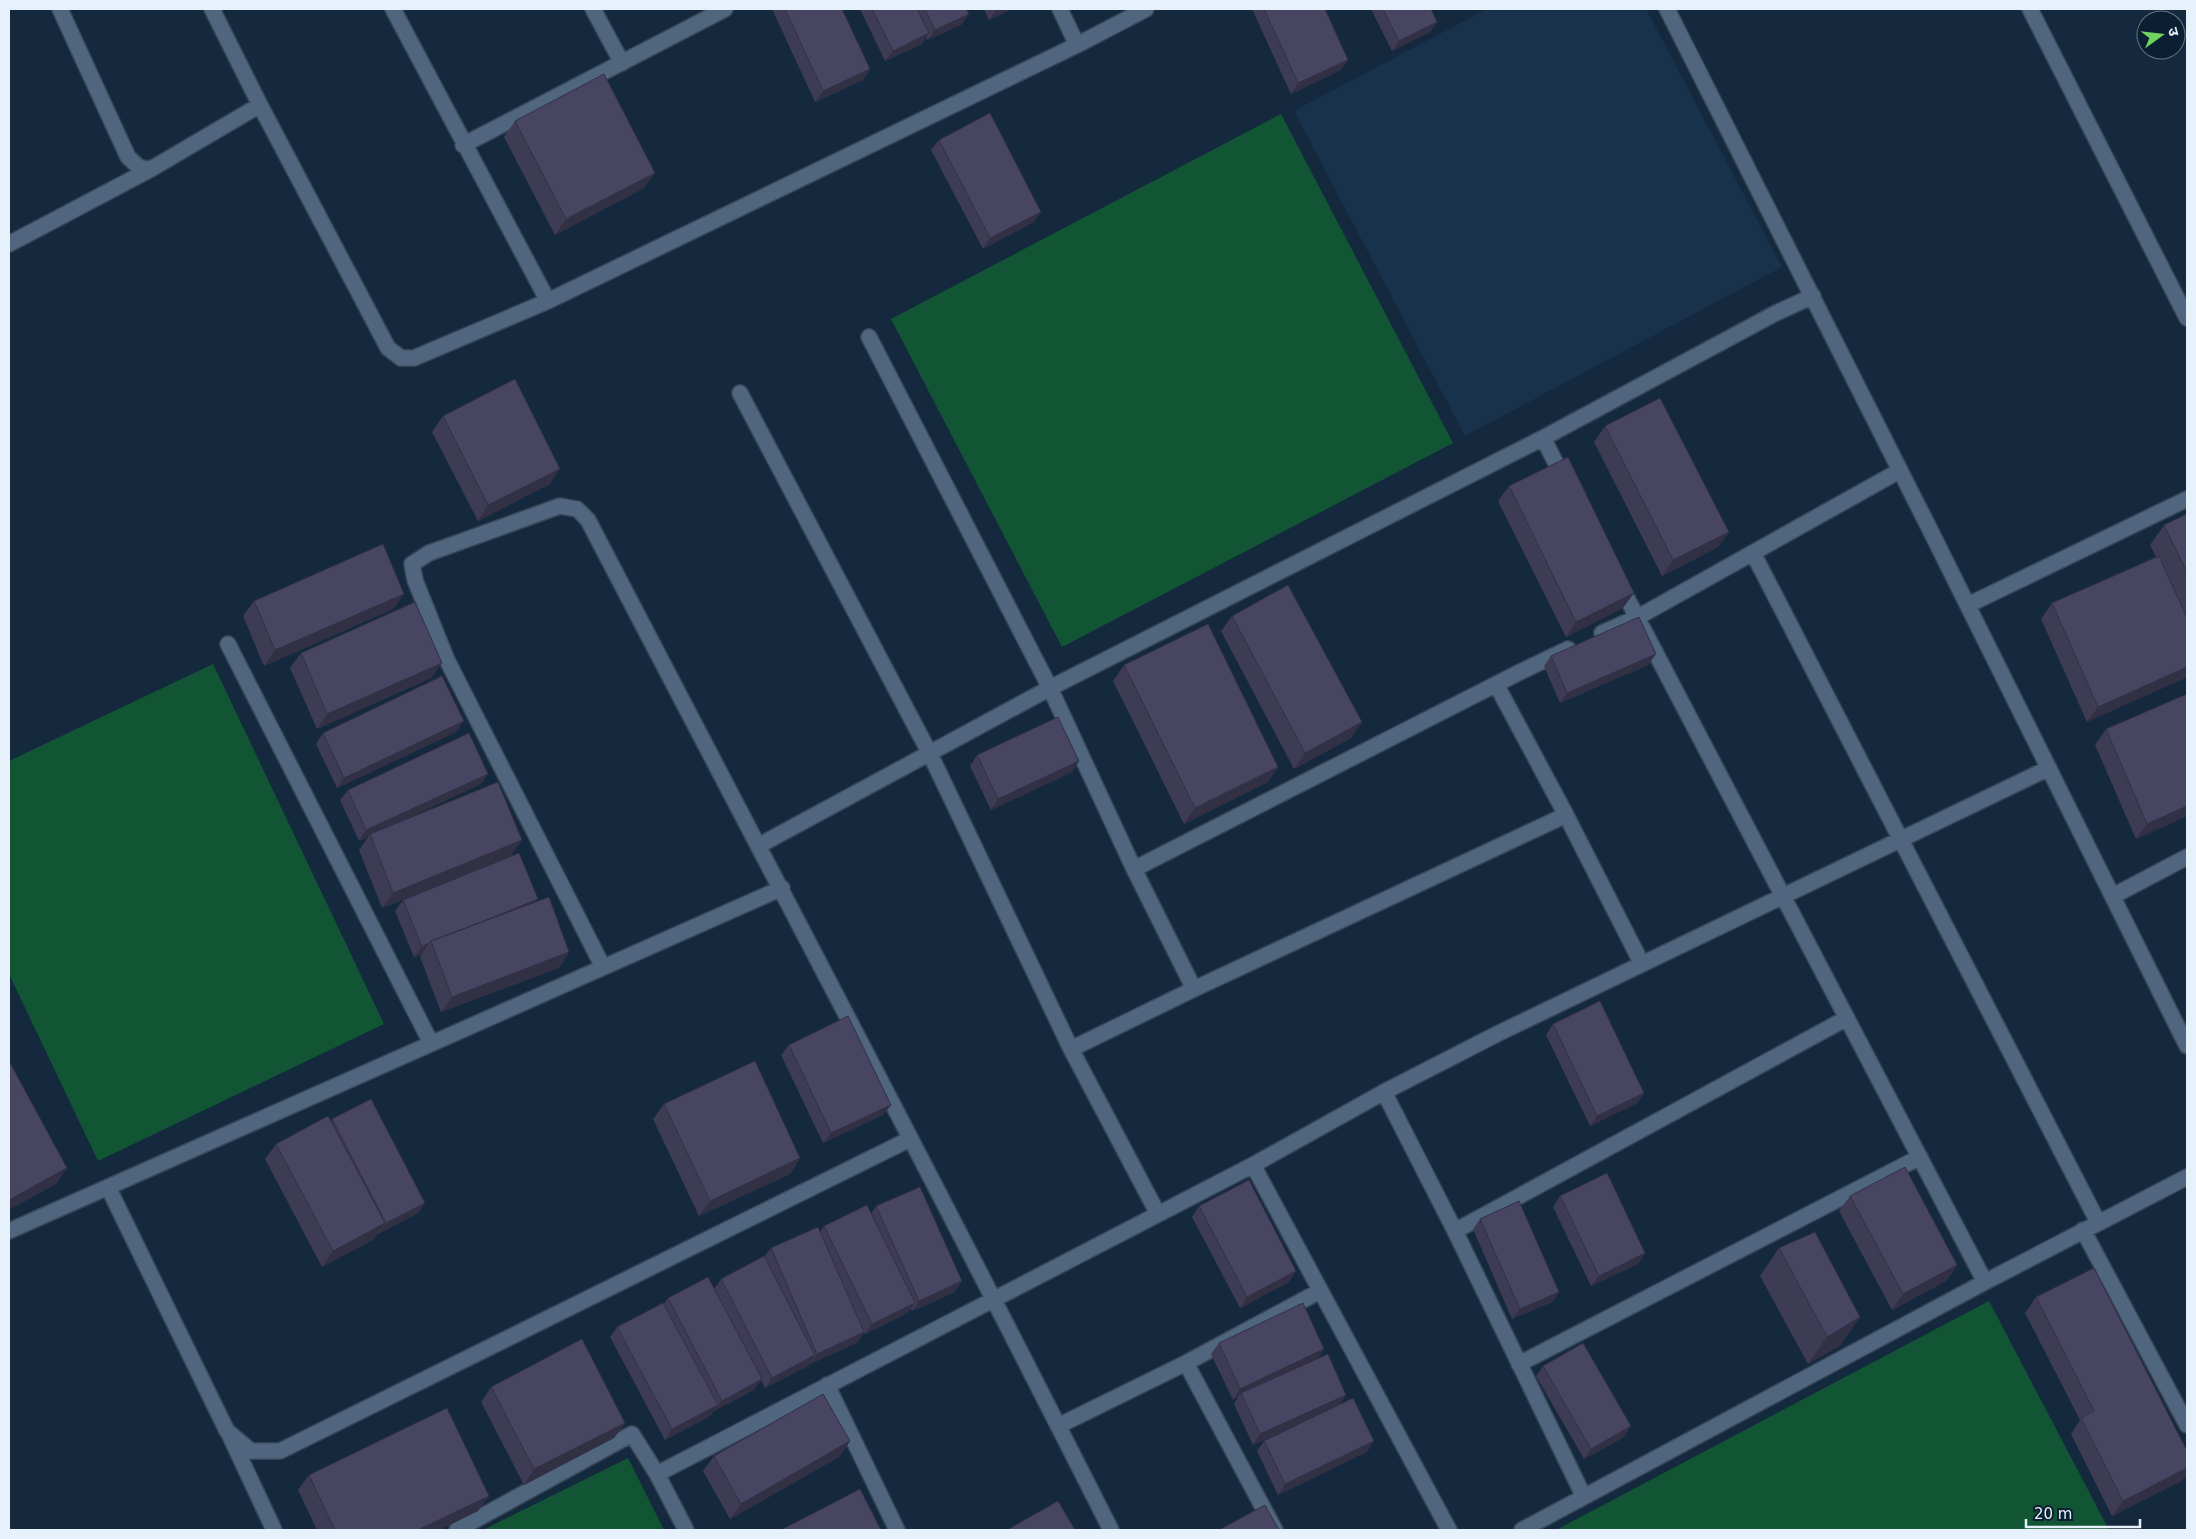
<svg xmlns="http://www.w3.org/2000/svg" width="2196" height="1539" font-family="'DejaVu Sans','Noto Sans Devanagari',sans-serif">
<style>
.built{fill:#19324c}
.green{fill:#125535}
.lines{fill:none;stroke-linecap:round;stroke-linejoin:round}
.minor-casing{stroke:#384758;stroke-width:18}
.minor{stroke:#50667e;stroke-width:15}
.wall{fill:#3e3b54}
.shaded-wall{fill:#323045}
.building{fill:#484562;stroke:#323045}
</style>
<rect width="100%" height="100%" fill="#15293e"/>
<!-- built -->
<path class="built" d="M1487,9H1646L1782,267L1465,436L1294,111Z"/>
<!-- green -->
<path class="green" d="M1281,114L1453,443L1062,647L891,319Z
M213,664L384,1024L98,1161L9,974V761Z
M1989,1301L2109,1530H1556Z
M628,1458L664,1530H483Z"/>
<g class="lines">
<!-- minor casing -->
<g class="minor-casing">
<path id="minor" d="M60,9L128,157L140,168L151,169L260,105L388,348L401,358H414L548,301L1077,45L1146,9
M212,9L260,105
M393,9L548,301
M593,9L622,63
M1060,9L1077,45
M1667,9C1843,353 2015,700 2187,1046
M2030,9L2187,318
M463,145L725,9
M9,244L151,169
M869,337L1050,688L1134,869L1194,989
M740,393L930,754L1071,1049L1158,1214
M1543,438L1565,481
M1753,553L2098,1222
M1619,583L1985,1282
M1968,605L2187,499
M1602,633L1638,617L1899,471
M228,644L431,1043
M1496,684L1566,815L1642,964
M758,846L1050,688L1543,438L1776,313L1813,296
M1134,869L1520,672L1568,649
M2113,896L2187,857
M603,967L447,660L415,580L412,564L429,553L560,506L577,509L588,520C763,856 940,1191 1111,1530
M1071,1049L1194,989L1566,815
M1384,1092L1455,1231L1847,1018
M1253,1165L1449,1530
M108,1187L227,1431L251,1451H280L910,1139
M2083,1230L2187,1425
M9,1231L782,888
M1455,1231L1584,1497
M1186,1363L1275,1530
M1519,1364L1920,1157
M827,1385L897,1530
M1058,1426L1186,1363L1320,1291
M230,1436L274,1530
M657,1474L1253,1165L1384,1092L1499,1033L2049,768
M457,1530L632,1434L657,1474L686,1530
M1522,1530L1985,1282L2187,1177"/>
</g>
<!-- minor -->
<use href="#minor" class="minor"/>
</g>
<!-- wall -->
<path class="wall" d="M772,9H842L870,69L863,80L815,102Z
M860,9H966L969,14L961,25L927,40L926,37L922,44L885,61Z
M984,9H1011L989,20Z
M1252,9H1325L1348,60L1341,70L1291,94Z
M1371,9H1431L1437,22L1430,32L1392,51Z
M515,121L644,188L555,235L504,137Z
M939,140L1041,212L1034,222L983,249L931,150Z
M443,416L550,484L478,521L432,432Z
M1605,426L1729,532L1718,547L1662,576L1594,442Z
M1509,486L1623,608L1566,637L1498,501Z
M2187,514V677L2087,722L2041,619L2052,603L2156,557L2150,545L2164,525Z
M404,594L393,609L264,666L243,616L254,601Z
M1232,616L1362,722L1351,738L1294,769L1221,631Z
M301,653L442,663L431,678L317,729L290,668Z
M1656,654L1648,665L1560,703L1544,666L1551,656Z
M1124,665L1278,767L1268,782L1184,824L1113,681Z
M2187,694V816L2136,839L2095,745L2106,729Z
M456,732L337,788L316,744L323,733Z
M977,755L1079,761L1072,772L991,810L970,766Z
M488,774L481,784L402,821L511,856L382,908L359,850L368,837L359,841L340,800L348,790Z
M403,900L536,902L569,952L559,968L441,1012L420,957L422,954L414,957L395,911Z
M1553,1024L1644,1093L1637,1103L1590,1126L1546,1035Z
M789,1045L891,1105L883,1115L823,1143L781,1055Z
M664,1104L800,1158L790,1174L699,1216L653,1119Z
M332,1119L425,1203L418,1213L378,1234V1233L374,1239L322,1267L265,1159L276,1144L331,1121Z
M1560,1196L1645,1253L1638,1264L1591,1286L1553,1207Z
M1850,1196L1957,1265L1946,1281L1892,1310L1839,1211Z
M876,1206L955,1292L912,1311L910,1309L907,1313L865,1334L864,1333L857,1343L810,1364L809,1363L808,1366L765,1388L761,1380L754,1390L714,1411V1410L710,1416L665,1440L610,1337L617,1327L664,1304L668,1298L714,1289L721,1279L764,1257L771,1248L820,1232L824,1226L871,1214Z
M1199,1206L1296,1271L1289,1282L1240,1308L1192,1217Z
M1480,1219L1559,1292L1552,1302L1512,1319L1473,1229Z
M1779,1248L1841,1345L1808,1364L1760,1276Z
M2036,1297L2187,1468V1474L2183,1480L2112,1516L2071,1434L2080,1420L2025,1313Z
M1219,1343L1318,1358L1346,1395L1340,1404L1367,1452L1278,1495L1257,1451L1264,1441L1307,1420L1253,1445L1234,1404L1238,1397L1233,1400L1211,1354Z
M1543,1366L1624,1437L1584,1459L1536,1376Z
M491,1387L625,1423L614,1438L524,1485L481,1402Z
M850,1441L839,1457L730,1519L703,1471L714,1456Z
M309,1475L489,1496L478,1511L439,1530H317L298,1490Z"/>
<!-- shaded-wall -->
<path class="shaded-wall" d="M997,9H1011L989,20Z
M969,14L961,25L927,40L935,30Z
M1437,22L1430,32L1392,51L1399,41Z
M929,33L922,44L885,61L893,51Z
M1348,60L1341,70L1291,94L1298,83Z
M870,69L863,80L815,102L823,91Z
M655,173L644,188L555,235L566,219Z
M1041,212L1034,222L983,249L990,238Z
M560,469L550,484L478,521L488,505Z
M1729,532L1718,547L1662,576L1673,560Z
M1634,593L1623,608L1566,637L1576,622Z
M404,594L393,609L264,666L275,650Z
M1656,654L1648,665L1560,703L1567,693Z
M442,663L431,678L317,729L327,714Z
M2187,667V677L2087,722L2098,707Z
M464,721L456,732L337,788L344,778Z
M1362,722L1351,738L1294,769L1305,753Z
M1079,761L1072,772L991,810L998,799Z
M1278,767L1268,782L1184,824L1195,808Z
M488,774L481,784L370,836V834L368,837L359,841L366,830Z
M2187,806V816L2136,839L2147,824Z
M522,840L511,856L382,908L393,893Z
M538,899L530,910L431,943Z
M429,943L422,954L414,957L422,947Z
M569,952L559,968L441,1012L452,997Z
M1644,1093L1637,1103L1590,1126L1597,1116Z
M891,1105L883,1115L823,1143L831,1133Z
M800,1158L790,1174L699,1216L710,1201Z
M67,1168L56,1184L9,1210V1200Z
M425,1203L418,1213L378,1234L386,1223Z
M385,1223L374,1239L322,1267L333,1251Z
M1645,1253L1638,1264L1591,1286L1599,1276Z
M1957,1265L1946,1281L1892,1310L1903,1294Z
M1296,1271L1289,1282L1240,1308L1247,1297Z
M962,1281L955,1292L912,1311L919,1301Z
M1559,1292L1552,1302L1512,1319L1520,1309Z
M915,1303L907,1313L865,1334L872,1324Z
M1860,1317L1841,1345L1808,1364L1827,1337Z
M864,1332L857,1343L810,1364L817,1354Z
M1324,1349L1317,1360L1241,1393L1238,1397L1233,1400L1240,1389Z
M815,1355L808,1366L765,1388L772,1378Z
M762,1379L754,1390L714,1411L722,1401Z
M1346,1395L1339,1405L1253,1445L1260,1434Z
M718,1405L710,1416L665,1440L672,1429Z
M625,1423L614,1438L524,1485L534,1469Z
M1631,1426L1624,1437L1584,1459L1591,1449Z
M850,1441L839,1457L730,1519L741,1504Z
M1374,1441L1367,1452L1278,1495L1285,1484Z
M2187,1468V1474L2183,1480L2112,1516L2123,1501Z
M489,1496L478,1511L439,1530H418Z"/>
<!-- building -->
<path class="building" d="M785,9H842L870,69L823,91Z
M872,9H917L929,33L893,51Z
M925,9H966L969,14L935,30Z
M1264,9H1325L1348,60L1298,83Z
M1383,9H1431L1437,22L1399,41Z
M604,74L655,173L566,219L515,121Z
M990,113L1041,212L990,238L939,140Z
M515,379L560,469L488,505L443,416Z
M1660,398L1729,532L1673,560L1605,426Z
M1568,457L1634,593L1576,622L1509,486Z
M2187,514V572L2164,525Z
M383,544L404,594L275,650L254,601Z
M2159,556L2187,618V667L2098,707L2052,603Z
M1288,585L1362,722L1305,753L1232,616Z
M415,602L442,663L327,714L301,653Z
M1639,617L1656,654L1567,693L1551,656Z
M1208,624L1278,767L1195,808L1124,665Z
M442,676L464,721L344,778L323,733Z
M2187,694V806L2147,824L2106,729Z
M1058,717L1079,761L998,799L977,755Z
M469,733L488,774L366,830L348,790Z
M498,782L522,840L393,893L370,834Z
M519,853L538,899L479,923L431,941L429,943L422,947L403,900Z
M549,897L569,952L452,997L431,941Z
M1600,1001L1644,1093L1597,1116L1553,1024Z
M848,1016L891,1105L831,1133L789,1045Z
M9,1061L67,1168L9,1200Z
M755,1061L800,1158L710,1201L664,1104Z
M371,1099L425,1203L386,1223L332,1119Z
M328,1116L385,1223L333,1251L276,1144Z
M1905,1167L1957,1265L1903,1294L1850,1196Z
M1607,1173L1645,1253L1599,1276L1560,1196Z
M1249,1180L1296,1271L1247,1297L1199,1206Z
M920,1187L962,1281L919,1301L876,1206Z
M1519,1201L1559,1292L1520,1309L1480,1219Z
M867,1205L915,1303L872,1324L824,1226Z
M818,1227L864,1332L817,1354L771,1248Z
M1815,1232L1860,1317L1827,1337L1779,1248Z
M764,1256L815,1355L772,1378L721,1279Z
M2094,1268L2187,1451V1468L2123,1501L2081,1418L2094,1411L2036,1297Z
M708,1277L762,1379L722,1401L668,1298Z
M663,1303L718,1405L672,1429L617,1327Z
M1303,1303L1324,1349L1240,1389L1219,1343Z
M582,1339L625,1423L534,1469L491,1387Z
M1583,1343L1631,1426L1591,1449L1543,1366Z
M1328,1354L1346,1395L1260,1434L1241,1393Z
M823,1394L850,1441L741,1504L714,1456Z
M1353,1398L1374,1441L1285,1484L1264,1441Z
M447,1408L489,1496L418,1530H335L309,1475Z
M860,1489L881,1530H781Z
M1058,1501L1075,1530H1007Z
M1265,1505L1279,1530H1219Z"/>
<!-- border -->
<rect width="2196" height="1539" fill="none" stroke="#e7f1fc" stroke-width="20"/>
<!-- north arrow -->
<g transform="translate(2161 35) rotate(75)"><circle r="24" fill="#0b1f33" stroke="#637383"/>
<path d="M0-4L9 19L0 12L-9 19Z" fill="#6fd360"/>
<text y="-8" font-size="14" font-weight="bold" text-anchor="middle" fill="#e7f1fc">उ</text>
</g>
<!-- scale -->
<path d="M2026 1519v8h114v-8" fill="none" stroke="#e7f1fc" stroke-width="2.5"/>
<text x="2034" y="1519" font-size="15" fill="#e7f1fc" stroke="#0b1f33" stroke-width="4" paint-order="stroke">20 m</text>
</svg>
